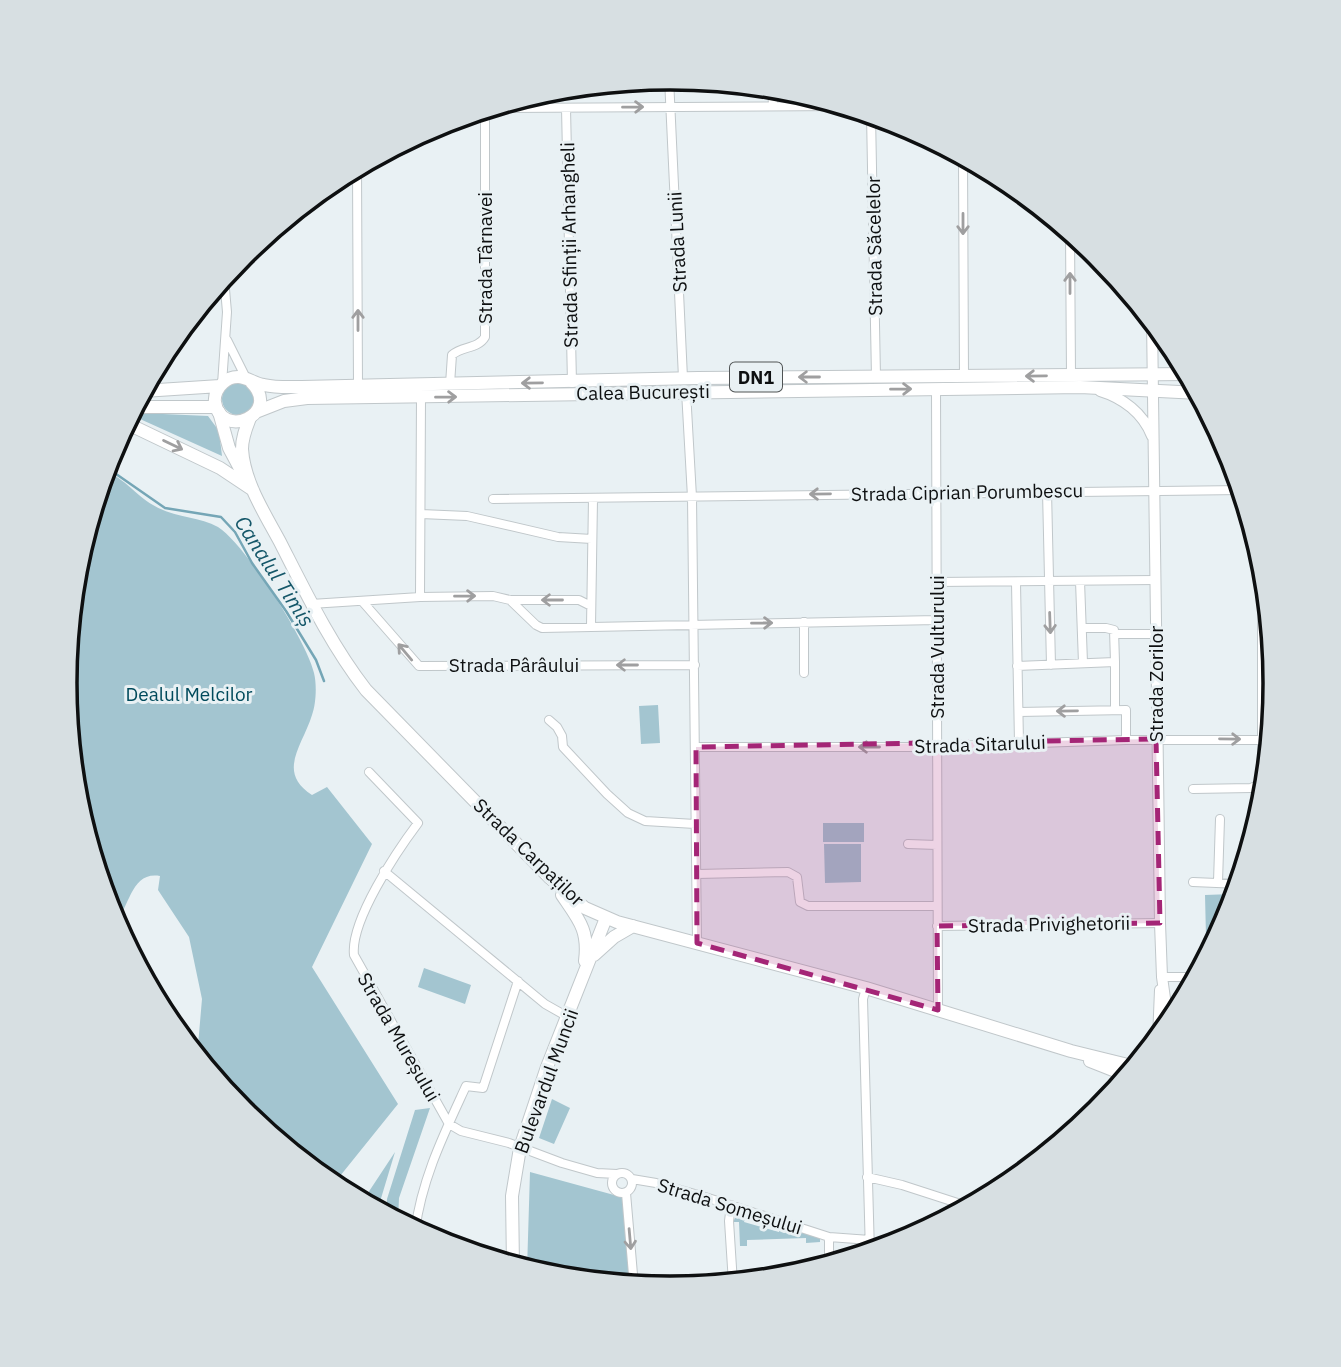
<svg xmlns="http://www.w3.org/2000/svg" width="1341" height="1367" font-family="'IBM Plex Sans',sans-serif">
<style>
.green{fill:#a3c5d0}
.lines{fill:none;stroke-linecap:round;stroke-linejoin:round}
.stream{stroke:#75a6b6;stroke-width:2.5}
.minor-casing{stroke:#c0c7ca;stroke-width:10}
.tertiary-casing{stroke:#c0c7ca;stroke-width:12}
.secondary-casing{stroke:#c0c7ca;stroke-width:14}
.primary-casing{stroke:#c0c7ca;stroke-width:14}
.minor{stroke:#fff;stroke-width:8}
.tertiary{stroke:#fff;stroke-width:10}
.secondary{stroke:#fff;stroke-width:12}
.primary{stroke:#fff;stroke-width:12}
.oneway{stroke:#9f9fa0}
.marked{fill:#a42576;fill-opacity:0.2;stroke:#a42576;stroke-width:5;stroke-dasharray:14 9;stroke-linejoin:round}
.labels{text-anchor:middle;dominant-baseline:central;stroke-width:6;stroke-linejoin:round;paint-order:stroke}
.shield{fill:#e9f1f4;stroke:#505455;stroke-width:2}
.shield-label{font-size:18px;font-weight:bold;fill:#0e1011}
.street-label{font-size:19px;fill:#0e1011;stroke:#e9f1f4}
.park-label{font-size:19px;fill:#004a5b;stroke:#e9f1f4}
.water-label{font-size:21px;font-style:italic;fill:#155769;stroke:#e9f1f4}
.rim{fill:none;stroke:#0e1011;stroke-width:3.5}
</style>
<rect width="100%" height="100%" fill="#e9f1f4"/>
<!-- green -->
<path class="green" d="M222 399a16 16 0 1 1 32 0a16 16 0 1 1-32 0Z
M140,413L208,416L219,431L222,456L140,419Z
M105,471C127,480 134,494 153,505C174,518 199,516 218,527C245,544 307,641 314,673C317,685 316,704 312,715C303,745 276,772 312,795L327,787L372,844L312,967L398,1104L332,1186L242,1112L197,1057L202,999L189,937L158,890L160,876C131,871 130,907 115,923L111,915L76,801L65,684L76,565Z
M658,705L660,743L641,744L639,706Z
M823,823H864V842H823Z
M824,844H861V882L825,883Z
M1232,894L1230,916L1218,937H1206L1205,895Z
M424,968L471,985L465,1004L418,987Z
M552,1099L570,1108L554,1144L539,1138Z
M430,1108L399,1198L398,1221L386,1215L387,1199L415,1110Z
M395,1152L379,1205V1211L362,1202Z
M530,1172L625,1198L632,1285L552,1278L527,1270Z
M742,1214L746,1215L744,1222L779,1232L781,1226L820,1238V1242L806,1243V1238L747,1240V1246H740L739,1222H733L736,1216Z"/>
<g class="lines">
<!-- stream -->
<path class="stream" d="M106,467L165,508L221,517L235,532L252,563L286,611L316,660L324,681"/>
<!-- minor casing -->
<g class="minor-casing">
<path id="minor" d="M669,78L683,378
M772,88L773,105
M491,108L843,106
M566,108L572,383
M871,115L876,377
M963,156L964,377
M357,168L358,386
M1010,185H1014
M1070,232L1071,375
M227,340L246,378
M222,384L227,312L224,278
M450,384L452,355C462,346 478,349 485,337V110
M936,389L938,1010
M686,391L692,497L697,943
M1047,491L1051,665
M493,499L1242,490
M421,514L467,516L558,537L592,539
M1080,581L1083,663
M937,582L1156,580
M1016,583L1019,743
M420,597L421,397
M510,600L536,625L542,628L937,620
M362,601L419,666L695,665
M311,604L420,597L493,596L510,600H579L591,606
M804,622V673
M591,626L593,499
M1115,634H1156
M1115,662V710
M1017,666L1115,662L1114,630L1106,628H1082
M1019,712L1126,710V740
M549,720L557,727L562,736L563,747L607,794L628,813L645,821L695,824
M696,747H924L1126,740H1271
M369,772L418,823C397,851 350,921 354,955L449,1124L461,1131L509,1143L562,1163L597,1173L617,1174
M1193,789L1251,788L1262,783V557
M908,844L937,845
M384,871L545,1004L568,1017
M697,874L788,872L797,877L800,902L808,906H937
M1193,882L1240,884
M1218,882L1220,819
M937,926L1160,923
M1162,977H1197
M866,988L863,999L870,1253
M612 1183a10 10 0 1 1 20 0a10 10 0 1 1-20 0Z
M867,1177L902,1185L970,1207
M632,1179L656,1183L702,1196L829,1237L870,1240
M626,1193L634,1286
M731,1205L729,1221L733,1283
M415,1231C422,1178 444,1134 466,1086L483,1088L518,981
M829,1237V1265"/>
</g>
<!-- tertiary casing -->
<g class="tertiary-casing">
<path id="tertiary" d="M1152,320L1160,923L1162,977L1169,1027
M1100,391C1123,398 1143,413 1152,436
M1158,1039L1160,990"/>
</g>
<!-- secondary casing -->
<g class="secondary-casing">
<path id="secondary" d="M219,412L229,448L245,478
M250,418C246,428 242,437 242,449C244,482 265,514 280,542C306,593 331,645 366,690L550,878L585,908L617,922L866,988L1071,1051L1136,1067
M126,423L220,468L253,490
M562,895C579,920 589,930 585,961
M594,955L614,937L633,926
M1090,1061L1128,1076
M513,1266L512,1196L520,1148L547,1067L606,918"/>
</g>
<!-- primary casing -->
<g class="primary-casing">
<path id="primary" d="M251,382C283,414 221,441 215,402C214,395 218,387 223,383C227,379 233,377 238,377C247,377 255,384 264,385C277,388 290,387 302,387L698,378L1188,374
M143,391L220,386
M135,407H216
M256,412L284,401L307,398L1080,387L1199,393"/>
</g>
<!-- minor -->
<use href="#minor" class="minor"/>
<!-- tertiary -->
<use href="#tertiary" class="tertiary"/>
<!-- secondary -->
<use href="#secondary" class="secondary"/>
<!-- primary -->
<use href="#primary" class="primary"/>
</g>
<!-- one-way arrows -->
<defs><path id="oneway-shaft" d="M-6 0H5M1.5-3L5.5 0L1.5 3" fill="none" stroke-width="1.6" stroke-linecap="round" stroke-linejoin="round" transform="scale(1.75)"/></defs>
<g class="oneway">
<use href="#oneway-shaft" transform="translate(633 107) rotate(-1)"/>
<use href="#oneway-shaft" transform="translate(963 224) rotate(90)"/>
<use href="#oneway-shaft" transform="translate(1070 283) rotate(-90)"/>
<use href="#oneway-shaft" transform="translate(358 320) rotate(-90)"/>
<use href="#oneway-shaft" transform="translate(1036 376) rotate(179)"/>
<use href="#oneway-shaft" transform="translate(809 377) rotate(180)"/>
<use href="#oneway-shaft" transform="translate(532 383) rotate(179)"/>
<use href="#oneway-shaft" transform="translate(901 389) rotate(-1)"/>
<use href="#oneway-shaft" transform="translate(446 397) rotate(-1)"/>
<use href="#oneway-shaft" transform="translate(173 445) rotate(26)"/>
<use href="#oneway-shaft" transform="translate(820 494) rotate(179)"/>
<use href="#oneway-shaft" transform="translate(465 596) rotate(-1)"/>
<use href="#oneway-shaft" transform="translate(552 600) rotate(180)"/>
<use href="#oneway-shaft" transform="translate(762 623) rotate(-1)"/>
<use href="#oneway-shaft" transform="translate(1050 623) rotate(88)"/>
<use href="#oneway-shaft" transform="translate(405 652) rotate(-130)"/>
<use href="#oneway-shaft" transform="translate(627 665) rotate(180)"/>
<use href="#oneway-shaft" transform="translate(1067 711) rotate(179)"/>
<use href="#oneway-shaft" transform="translate(1230 739) rotate(1)"/>
<use href="#oneway-shaft" transform="translate(869 747) rotate(180)"/>
<use href="#oneway-shaft" transform="translate(630 1239) rotate(85)"/>
</g>
<!-- marked area -->
<path class="marked" d="M1156,739L1160,923L937,926L938,1010L697,943L696,747Z"/>
<g class="labels">
<!-- shield labels -->
<rect class="shield" x="730" y="362.5" width="52" height="29" rx="5"/>
<g class="shield-label">
<text x="756" y="377">DN1</text>
</g>
<!-- street labels -->
<g class="street-label">
<text transform="translate(677 242) rotate(-93)">Strada Lunii</text>
<text transform="translate(569 245) rotate(-91)">Strada Sfinții Arhangheli</text>
<text transform="translate(874 246) rotate(-91)">Strada Săcelelor</text>
<text transform="translate(485 258) rotate(-90)">Strada Târnavei</text>
<text transform="translate(643 392) rotate(-1)">Calea București</text>
<text transform="translate(967 492) rotate(-1)">Strada Ciprian Porumbescu</text>
<text transform="translate(937 647) rotate(-90)">Strada Vulturului</text>
<text x="514" y="665">Strada Pârâului</text>
<text transform="translate(1156 684) rotate(-90)">Strada Zorilor</text>
<text transform="translate(980 744) rotate(-2)">Strada Sitarului</text>
<text transform="translate(529 852) rotate(44)">Strada Carpaților</text>
<text transform="translate(1049 924) rotate(-1)">Strada Privighetorii</text>
<text transform="translate(399 1037) rotate(60)">Strada Mureșului</text>
<text transform="translate(546 1081) rotate(-70)">Bulevardul Muncii</text>
<text transform="translate(730 1206) rotate(17)">Strada Someșului</text>
</g>
<!-- park labels -->
<g class="park-label">
<text x="189" y="694">Dealul Melcilor</text>
</g>
<!-- water labels -->
<g class="water-label">
<text transform="translate(275 571) rotate(57)">Canalul Timiș</text>
</g>
</g>
<!-- crop -->
<path d="M0 0H1341V1367H0ZM77 683a593 593 0 1 1 1186 0a593 593 0 1 1-1186 0Z" fill="#d7dfe2" fill-rule="evenodd"/>
<path class="rim" d="M77 683a593 593 0 1 1 1186 0a593 593 0 1 1-1186 0Z"/>
</svg>
